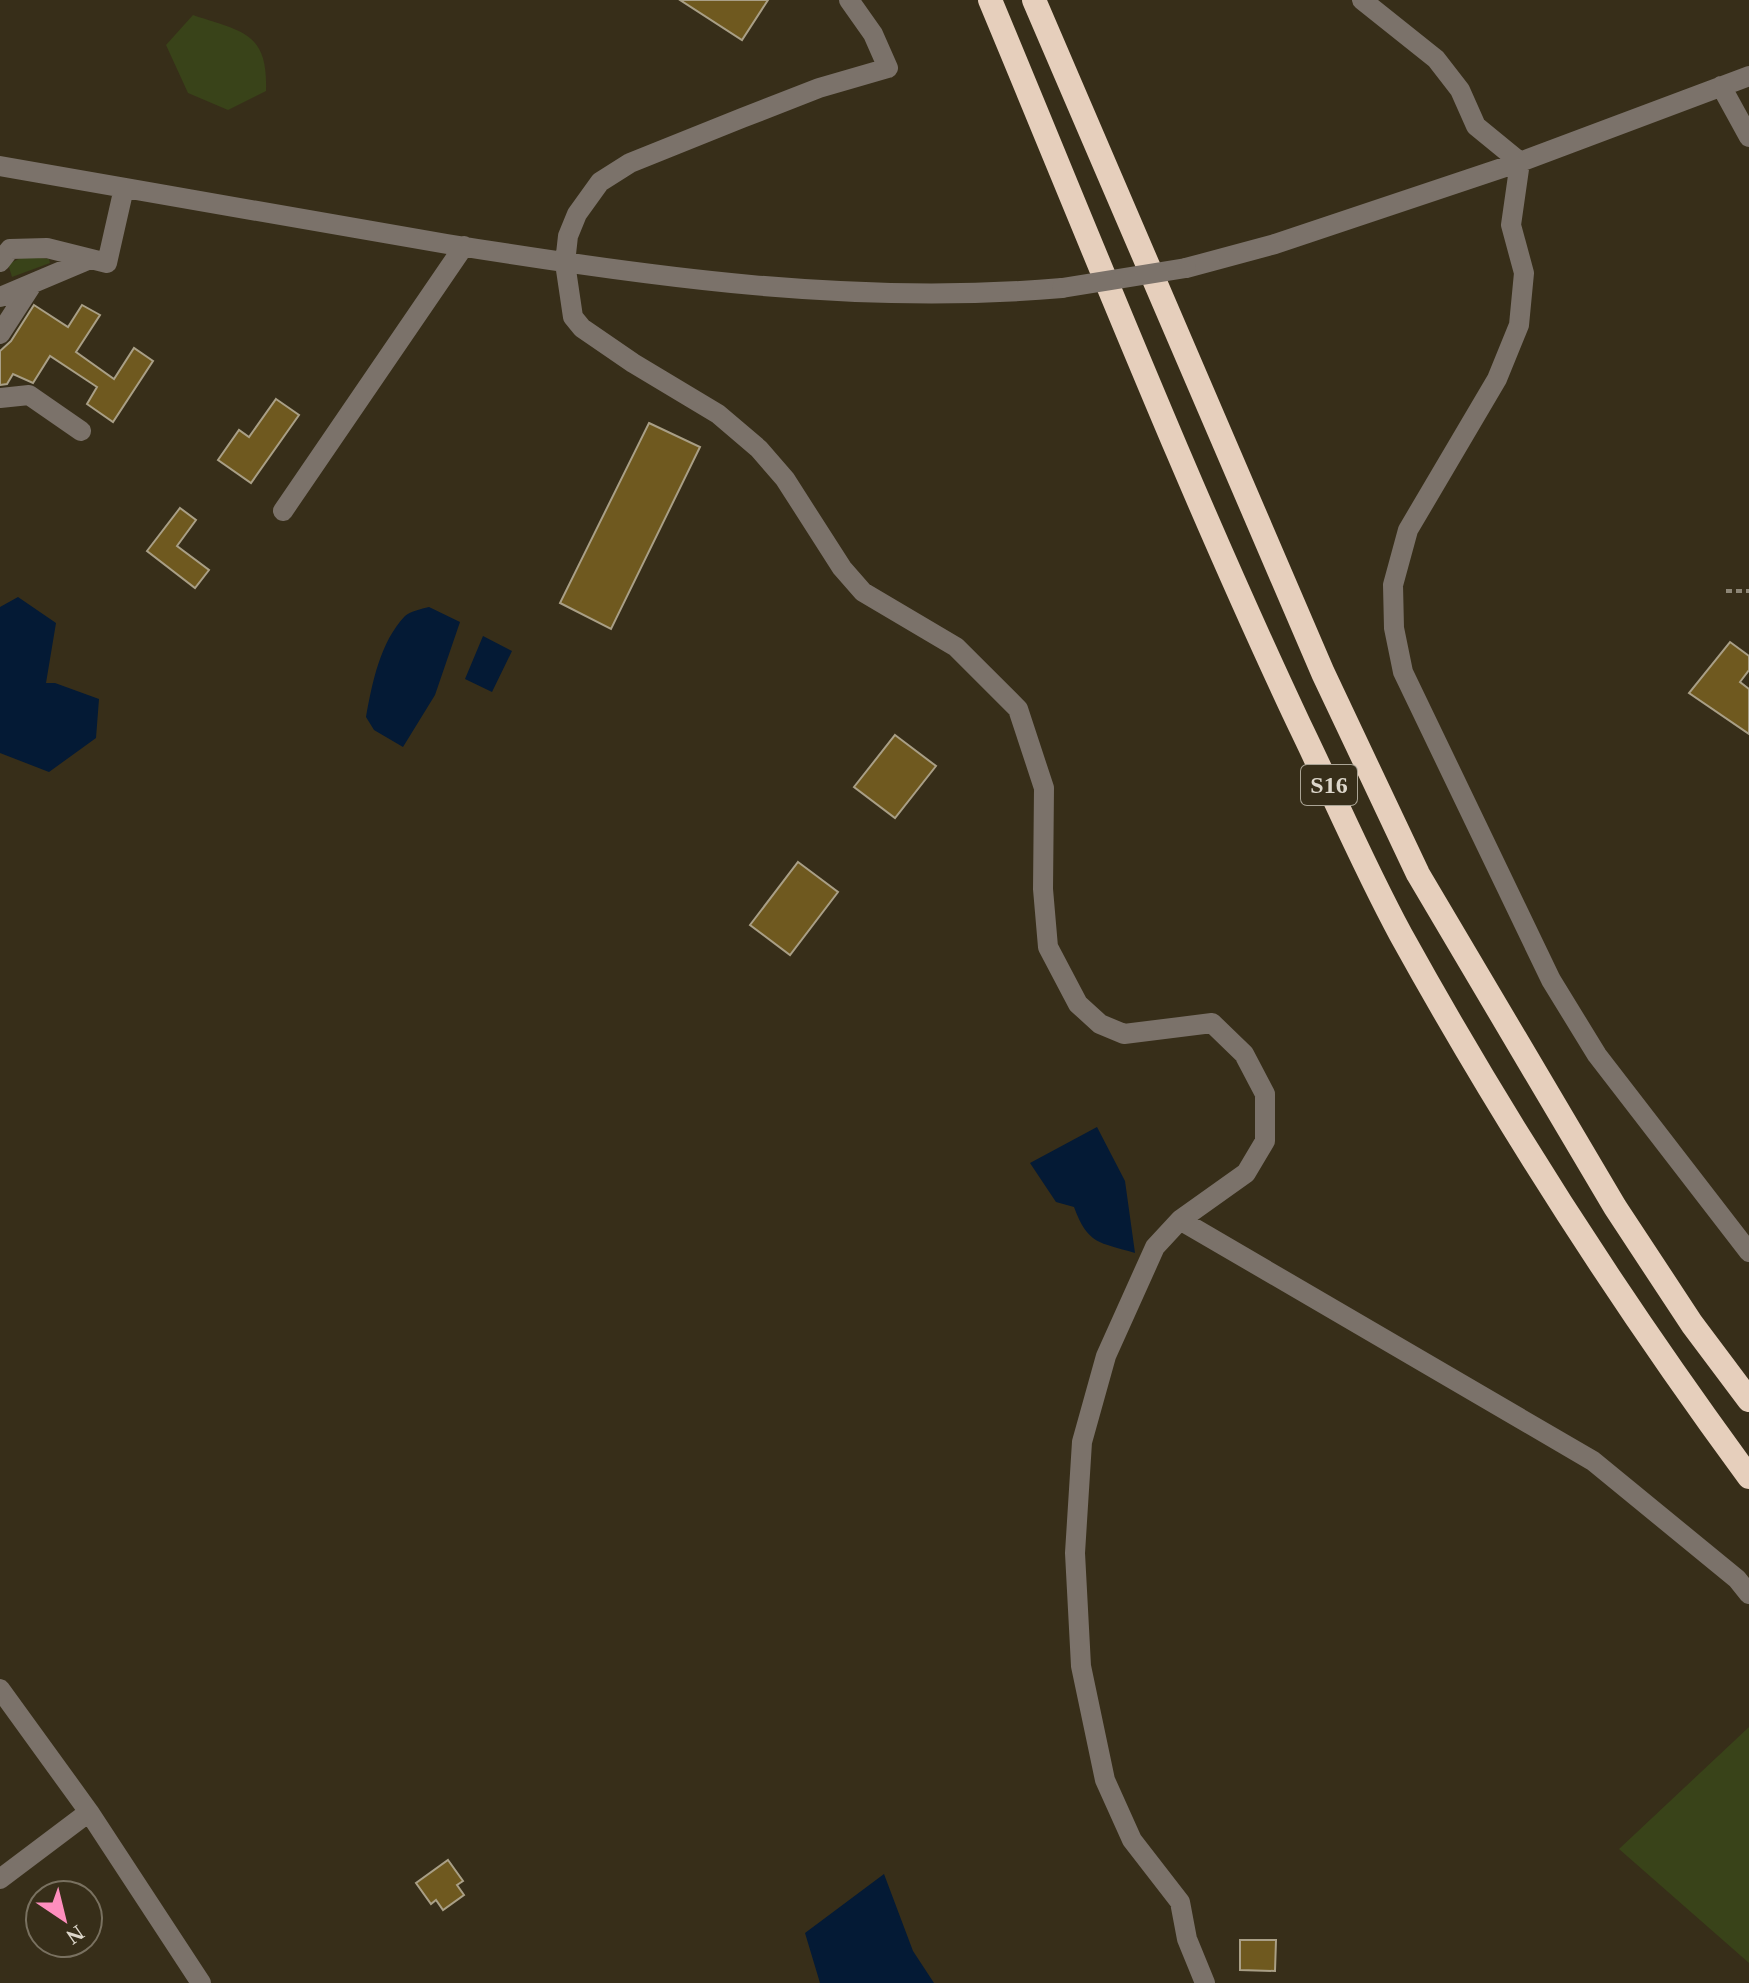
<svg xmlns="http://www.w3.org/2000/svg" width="1749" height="1983" font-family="Georgia,serif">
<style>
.green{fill:#394319}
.water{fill:#041a35}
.building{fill:#6f591f;stroke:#a99f86;stroke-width:2}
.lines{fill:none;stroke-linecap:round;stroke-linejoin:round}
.path{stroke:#8d8676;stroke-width:4;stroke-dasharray:6 4;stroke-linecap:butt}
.minor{stroke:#7b726a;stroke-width:20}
.highway{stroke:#e6cfbc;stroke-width:24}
.minor-bridge{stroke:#7b726a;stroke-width:20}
.labels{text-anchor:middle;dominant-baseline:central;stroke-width:7;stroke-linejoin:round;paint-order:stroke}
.shield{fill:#372e19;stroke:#aaa495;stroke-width:2}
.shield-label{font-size:24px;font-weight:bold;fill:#dcd6ca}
</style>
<rect width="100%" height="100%" fill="#372e19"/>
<!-- green -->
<path class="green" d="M193,15C242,32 268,31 266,91L228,110L188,93L166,45Z
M25,256L49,259L50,263L12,277L8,264Z
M1749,1727V1963L1619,1849Z"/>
<!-- water -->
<path class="water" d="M18,597L56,623L46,683H55L99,699L96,738L49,772L0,753V607Z
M429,607L460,622L435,695L403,747L374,730L366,717C372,684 380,642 405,616C411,611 421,609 429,607Z
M483,636L512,651L492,692L465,679Z
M1097,1127L1125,1181L1135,1253C1099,1242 1088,1245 1074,1207L1056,1202L1030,1163Z
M884,1874L913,1951L934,1983H820L805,1933Z"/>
<!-- building -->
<path class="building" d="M680,0H768L742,40Z
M34,305L68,327L82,305L100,315L76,352L114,379L134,348L153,361L113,422L87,404L97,387L50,356L33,383L13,374L7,384L0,385V351L11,341Z
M276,399L299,415L251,483L218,460L239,430L249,437Z
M649,423L700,447L611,629L560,603Z
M180,508L196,520L177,546L209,570L195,588L147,551Z
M1730,642L1749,656V670L1740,682L1749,689V734L1689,693Z
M895,735L936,766L895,818L854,787Z
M798,862L838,892L790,955L750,925Z
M448,1860L463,1881L457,1885L464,1895L443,1910L436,1900L431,1904L416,1883Z
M1240,1940H1276L1275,1971L1240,1970Z"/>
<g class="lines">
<!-- path -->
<path class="path" d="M1726,591H1749"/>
<!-- minor -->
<path class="minor" d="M849,0L873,34L888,68L819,88L742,118L630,163L600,182L577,214L568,236L565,263L573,317L582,328L633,363L718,414L759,449L785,479L842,568L863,592L956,647L1018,709L1044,788L1043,889L1048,947L1078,1004L1100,1024L1124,1034L1212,1023L1244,1054L1265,1094V1141L1246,1173L1180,1220L1155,1247L1106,1356L1082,1442L1075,1553L1081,1666L1105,1780L1132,1840L1180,1902L1187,1939L1205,1983
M1362,0L1436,59L1460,90L1476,126L1520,162L1511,225L1524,273L1519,325L1497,379L1408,530L1393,585L1394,628L1403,672L1551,980L1597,1055L1749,1252
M1721,86L1749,137
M0,166C149,192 298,219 447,244C650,277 856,306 1062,288
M0,262L10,249L47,248L107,263L124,188
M1186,268L1275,244L1520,162L1749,76
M0,297L90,259
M0,334L33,283
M0,398L29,395L81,431
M283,511L464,246
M1180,1220L1593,1461L1737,1579L1749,1594
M0,1689L89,1812L201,1983
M0,1879L89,1812"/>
<!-- highway -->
<path class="highway" d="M990,0C1091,242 1187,486 1299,724C1333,794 1364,867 1401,935C1505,1123 1622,1304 1749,1477
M1034,0L1323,673L1418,874L1615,1207L1692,1324L1749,1400"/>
<!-- minor-bridge -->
<path class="minor-bridge" d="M1062,288L1186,268"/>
</g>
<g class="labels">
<!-- shield labels -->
<rect class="shield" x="1301" y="765" width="56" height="40" rx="6"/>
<g class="shield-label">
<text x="1329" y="785">S16</text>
</g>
</g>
<!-- north arrow -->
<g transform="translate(64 1919) rotate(145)"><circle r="38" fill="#372e19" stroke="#797160" stroke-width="2"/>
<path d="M0-6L14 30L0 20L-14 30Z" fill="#fe8ebe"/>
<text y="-12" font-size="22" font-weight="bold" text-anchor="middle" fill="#dcd6ca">N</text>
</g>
</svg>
